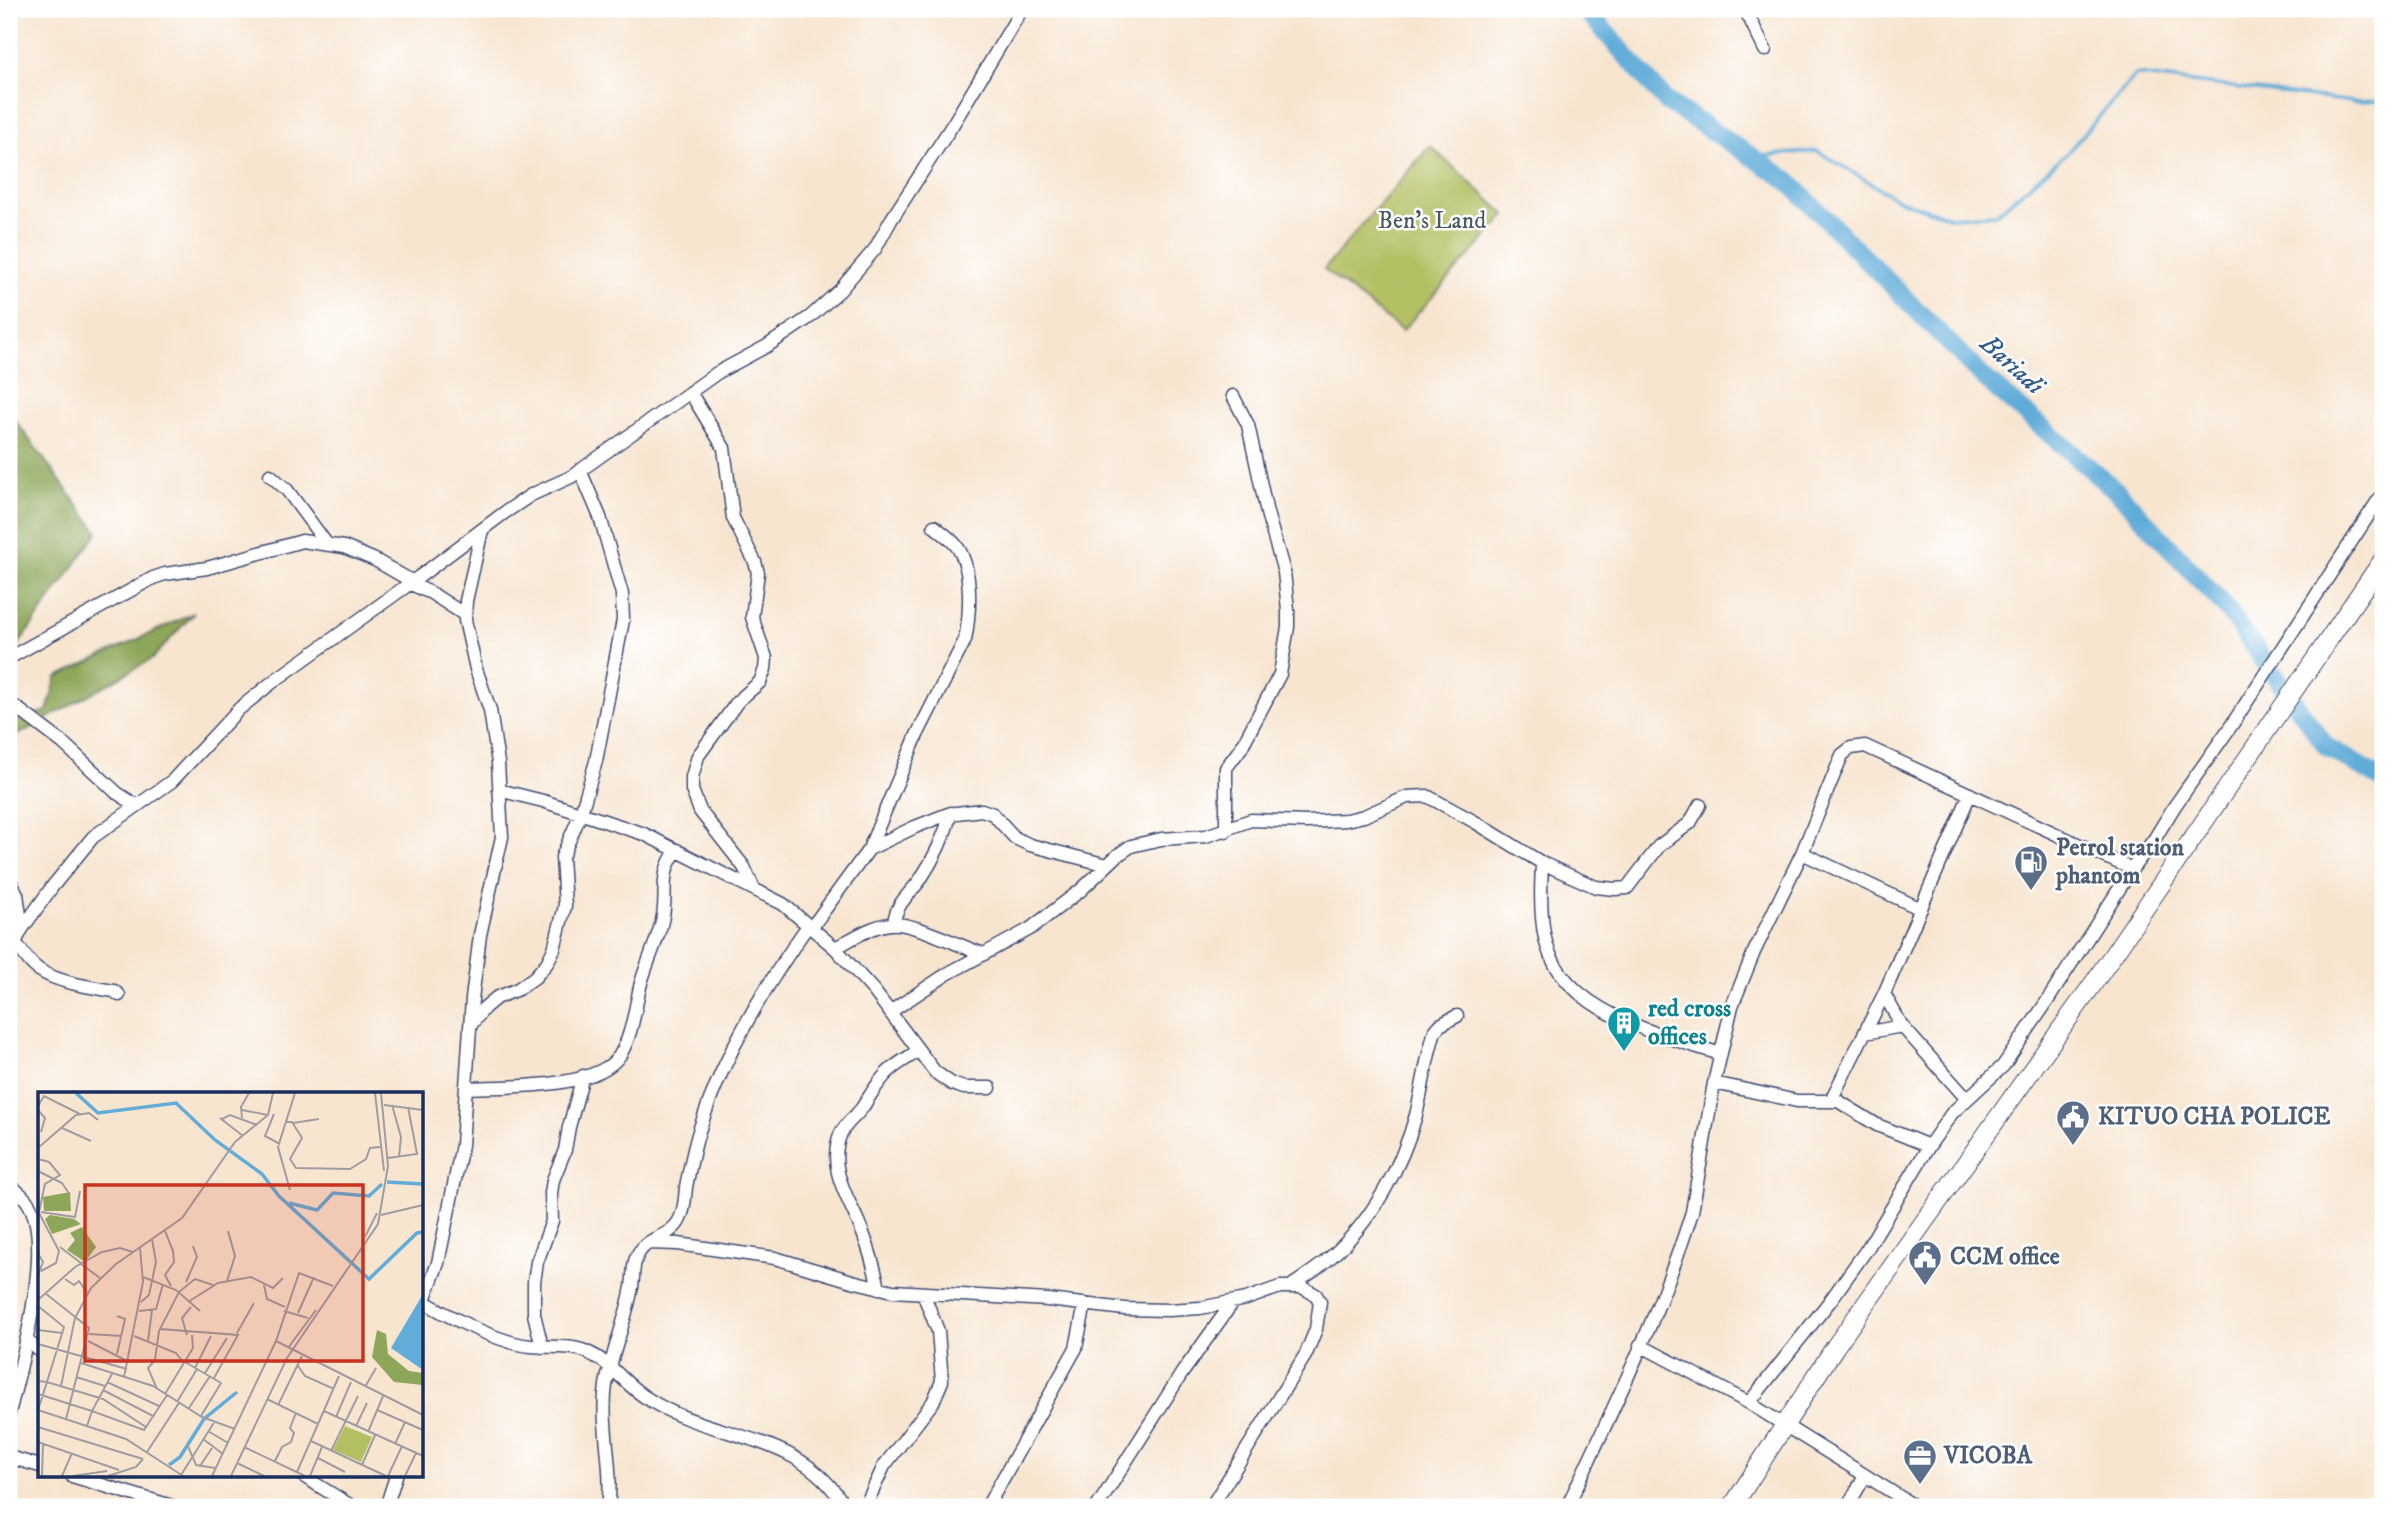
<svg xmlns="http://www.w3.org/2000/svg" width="2392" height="1516" font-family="'IM FELL DW Pica',serif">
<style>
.green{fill:#b2c063;stroke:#667860;stroke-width:2}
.forest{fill:#8da659;stroke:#546a5c;stroke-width:2}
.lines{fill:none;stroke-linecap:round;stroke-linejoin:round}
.stream{stroke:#61acd9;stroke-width:3.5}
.river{stroke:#61acd9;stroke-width:19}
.minor-casing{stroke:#3c4a6f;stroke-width:15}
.highway-casing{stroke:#3c4a6f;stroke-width:20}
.minor{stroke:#fff;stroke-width:12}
.highway{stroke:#fff;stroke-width:18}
.labels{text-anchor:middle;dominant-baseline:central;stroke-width:5;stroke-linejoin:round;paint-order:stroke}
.park-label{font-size:24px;fill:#485a60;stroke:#fff}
.service-label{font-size:24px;font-weight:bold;fill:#4e5e75;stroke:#fff;text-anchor:start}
.culture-label{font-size:24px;font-weight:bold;fill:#0d838f;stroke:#fff;text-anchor:start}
.water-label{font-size:26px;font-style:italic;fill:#345b89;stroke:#fff}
.inset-river{fill:none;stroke:#61acd9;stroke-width:3.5}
.inset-road{fill:none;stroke:#9f9ca2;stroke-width:2}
.view{fill:#c8321e;fill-opacity:0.15;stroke:#c8321e;stroke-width:3.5}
.inset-edge{fill:none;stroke:#1b2f5e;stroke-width:3.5}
</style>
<rect width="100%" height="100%" fill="#fff"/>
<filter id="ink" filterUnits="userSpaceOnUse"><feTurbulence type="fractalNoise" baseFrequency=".0143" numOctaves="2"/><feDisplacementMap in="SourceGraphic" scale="14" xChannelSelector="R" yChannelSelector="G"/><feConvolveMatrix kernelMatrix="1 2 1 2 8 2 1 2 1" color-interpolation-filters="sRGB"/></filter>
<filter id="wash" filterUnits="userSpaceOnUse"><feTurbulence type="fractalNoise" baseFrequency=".00686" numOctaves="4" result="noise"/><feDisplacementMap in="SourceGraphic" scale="28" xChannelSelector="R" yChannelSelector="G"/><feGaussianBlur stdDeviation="1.57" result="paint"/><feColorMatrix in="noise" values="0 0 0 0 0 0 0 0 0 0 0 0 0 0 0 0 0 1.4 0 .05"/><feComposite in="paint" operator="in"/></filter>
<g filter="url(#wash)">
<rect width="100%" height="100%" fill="#f7e5d0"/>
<!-- green -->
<path class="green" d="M1430,146L1506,215L1402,331L1324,269Z"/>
<!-- forest -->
<path class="forest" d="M9,412L98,532L9,658Z
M194,613L152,659L9,740V721L47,711L57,677Z"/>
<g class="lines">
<!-- stream -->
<path class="stream" d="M1752,157L1817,151L1897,199L1949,217L1996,214L2066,154L2136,75L2354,102L2383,101"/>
<!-- river -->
<path class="river" d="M1585,9L1666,101L1786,179L1985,379L2120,494L2226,608L2326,746L2383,780"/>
</g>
</g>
<g filter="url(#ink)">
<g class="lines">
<!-- minor casing -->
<g class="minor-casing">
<path id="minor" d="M1745,9L1765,50
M690,392L724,448L733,518L755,562L758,573L752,617L766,658L765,669L760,682L738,701L698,756L692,777V790L700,811L744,867L753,887
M270,475L287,490L326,543
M411,584L431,593L465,615
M9,658L153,578L165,574L207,568L302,541L344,547L375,560L413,582
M9,702L63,743L117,793L136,805
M499,790L543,801L644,834L783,904L835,948L874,991L935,1072L952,1084L964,1088H990
M1226,831V768L1241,748L1280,674L1288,627V610L1284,572L1267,513L1248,425L1233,396
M869,849L917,735L965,640C970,614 973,571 958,548C952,539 942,533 934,526
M1802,853L1921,909
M1542,863C1541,886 1540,910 1544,933C1556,1011 1656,1033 1720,1054
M9,879L17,894L22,929
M894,923C896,903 909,895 920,880C934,859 944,838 951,813
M812,927L869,849L915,827L948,814L982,810L993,814L1015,838L1030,845L1107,865
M15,942C21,950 26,958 33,965C50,982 90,987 114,991L119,995
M835,948C852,939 871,926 890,924C911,921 961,947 983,954
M9,954L22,929L52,887L93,837L172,781L239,709L274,681L419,577L504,513L531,495L571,477L717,373L767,346L810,317L840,290L875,249L891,220L953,124L1022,9
M1884,994L1902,1026L1966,1098
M890,1012L947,974L1030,929L1081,890L1118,855L1131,846L1161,839L1206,836L1251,820L1307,822L1346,820L1364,816L1407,797L1427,796L1475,822L1542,863L1571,876L1596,887L1615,889L1627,888L1659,846L1690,823L1700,805
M470,1026L484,1008L496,998L518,989L535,977L547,963L554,949L565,906L562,857L581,813L596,761L623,620L622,594L600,517L580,470
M1865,1033L1902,1026
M1714,1083L1797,1101H1838L1877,1125L1929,1146
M467,1088C505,1086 597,1090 620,1055C633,1034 635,1006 641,983C647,962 657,942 662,921C669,892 657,876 677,850
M1831,1100L1884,994L1970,794
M9,1185C17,1190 27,1199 31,1208C52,1250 21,1367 9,1413
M648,1243L678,1244L775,1258L852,1281L893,1291L1048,1300L1125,1309L1169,1310L1200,1308L1246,1299L1280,1287H1302L1316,1295L1320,1302L1316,1329L1306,1354L1211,1507
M1293,1285C1306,1276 1320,1267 1332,1256C1372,1221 1402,1166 1416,1115C1423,1087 1426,1059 1435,1031L1440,1025L1457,1016
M879,1288C875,1270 870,1252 864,1236C852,1202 825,1170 841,1133C846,1123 855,1117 862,1108C870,1096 877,1083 887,1073C896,1064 908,1058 918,1051
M423,1301C451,1318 499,1343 531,1346C550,1348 571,1344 589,1353C612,1363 626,1386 648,1399C714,1442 800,1430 845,1507
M422,1305L438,1263L462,1145L472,999L480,935L502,837L498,763L490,710L476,669L465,620L466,601L482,530
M26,1340L40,1351
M1640,1345L1749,1403L1916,1507
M542,1347L534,1314V1282L537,1262L552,1221L551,1193L553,1180L565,1150L569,1127L583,1076
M1749,1403L1830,1301L1867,1249L1929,1146L1952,1113L2003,1066L2044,1006L2132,869L2155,838L2174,807L2231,726L2383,493
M9,1457L40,1466
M72,1476L175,1507
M303,1476L353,1507
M386,1507L396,1476
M608,1507C614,1467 600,1426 606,1385C612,1352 626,1320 632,1287C634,1275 632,1261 640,1251C650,1236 672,1237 680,1219C685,1208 685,1198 686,1187C690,1167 694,1145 701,1125C725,1052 765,987 809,924
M865,1507L884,1466L933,1402L942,1381L938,1331L923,1293
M987,1507L1076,1348L1085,1304
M1097,1507L1182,1373L1233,1302
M1567,1507C1612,1411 1660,1314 1692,1212L1714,1083L1732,1006L1754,952L1802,853L1842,755L1851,748L1865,746L2132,869
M1847,1507L1865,1476"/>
</g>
<!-- highway casing -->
<g class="highway-casing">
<path id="highway" d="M1732,1507L1835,1347L2093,984L2383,560"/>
</g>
<!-- minor -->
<use href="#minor" class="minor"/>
<!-- highway -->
<use href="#highway" class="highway"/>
</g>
</g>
<!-- icons -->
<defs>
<g id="fuel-pin" transform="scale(1.75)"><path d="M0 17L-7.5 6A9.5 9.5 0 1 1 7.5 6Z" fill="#5c6f8a" stroke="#fff"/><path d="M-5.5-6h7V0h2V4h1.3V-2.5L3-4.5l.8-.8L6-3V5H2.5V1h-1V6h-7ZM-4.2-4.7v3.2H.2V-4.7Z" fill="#fff"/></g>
<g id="building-pin" transform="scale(1.75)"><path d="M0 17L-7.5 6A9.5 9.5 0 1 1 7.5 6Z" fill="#0f9aa8" stroke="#fff"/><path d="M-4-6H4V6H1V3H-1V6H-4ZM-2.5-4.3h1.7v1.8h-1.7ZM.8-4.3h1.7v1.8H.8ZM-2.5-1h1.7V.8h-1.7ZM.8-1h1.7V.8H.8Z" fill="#fff"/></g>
<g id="civic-pin" transform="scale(1.75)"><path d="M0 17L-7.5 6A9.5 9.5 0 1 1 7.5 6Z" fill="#5c6f8a" stroke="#fff"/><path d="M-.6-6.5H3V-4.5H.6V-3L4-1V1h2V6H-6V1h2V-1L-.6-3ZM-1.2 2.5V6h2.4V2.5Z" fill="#fff"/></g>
<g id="office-pin" transform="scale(1.75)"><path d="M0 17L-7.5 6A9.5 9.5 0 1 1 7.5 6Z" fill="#5c6f8a" stroke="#fff"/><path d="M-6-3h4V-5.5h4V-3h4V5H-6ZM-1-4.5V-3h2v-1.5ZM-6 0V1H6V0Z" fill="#fff"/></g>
</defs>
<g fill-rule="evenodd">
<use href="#fuel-pin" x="2031" y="862"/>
<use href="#building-pin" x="1624" y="1023"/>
<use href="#civic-pin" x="2073" y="1117"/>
<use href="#civic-pin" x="1925" y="1257"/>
<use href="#office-pin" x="1920" y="1456"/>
</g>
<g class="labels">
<!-- park labels -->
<g class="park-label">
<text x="1432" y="221">Ben's Land</text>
</g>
<!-- service labels -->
<g class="service-label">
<text x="2056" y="848">Petrol station<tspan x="2056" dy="28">phantom</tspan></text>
<text x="2098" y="1117">KITUO CHA POLICE</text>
<text x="1950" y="1257">CCM office</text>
<text x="1944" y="1456">VICOBA</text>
</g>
<!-- culture labels -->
<g class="culture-label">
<text x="1648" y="1009">red cross<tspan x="1648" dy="28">offices</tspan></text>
</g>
<!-- water labels -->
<g class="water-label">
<text transform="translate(2012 365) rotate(42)">Bariadi</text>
</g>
</g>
<!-- overview -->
<g transform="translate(38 1092)">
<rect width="385" height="385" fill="#f7e5d0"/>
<path d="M307,334L334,345L323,370L295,358Z" fill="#b2c063"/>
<path d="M32,100L33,119H6L5,105ZM12,123L36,127L43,132L14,142L7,127ZM44,135L58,155L47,170L29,158L37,148L32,141ZM339,238L348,242L350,262L371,279L385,281V293L356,290L334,265Z" fill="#8da659"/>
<path d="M385,202V278L353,256Z" fill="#61acd9"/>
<path class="inset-river" d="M38,1L60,21L138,11L177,48L224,82L241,104L331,187L379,141L385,140M349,90L385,92M251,111L279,118L295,101L331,104L344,92M131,373L142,365L166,327L199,300"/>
<path class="inset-road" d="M337,1L346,79M346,13L385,18M354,13L363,45L361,65M0,14L6,4L42,22M0,18L7,26L3,40M204,18L230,23M236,22L227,44L242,52M182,26L205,44M204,26L203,15L211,1M184,27L192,23L219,33M247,30H254L264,46L252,67L258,76L312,77L328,67L332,56L342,55M255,31L281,27M24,36L53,49M0,56L38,23L51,21L60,28M350,66L379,62L370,15M0,67L11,70L22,83L7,92L1,120M0,79L24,91L32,103M252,98L240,55L257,1M0,119L21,159L18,171L3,179M3,120L37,125L42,99M343,123L385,113M127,139L135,159L136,170L127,183L133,194M327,145L339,121M22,155L43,171M0,161L5,170L0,183M43,172L62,186M105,185L138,198L162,219M27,187L36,193L41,189L49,201M189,189L197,164L190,139M148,190L159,165L155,154M226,193L229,207L247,215M141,200L157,187L175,193M7,201L51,236L28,327M0,208L37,175L64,160L82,156L95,160M103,210L111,203L118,170L114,147M150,210L180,191L213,185L235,196L245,186M0,214L26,235L9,290L0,289M101,219L118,217L125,192M246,219L270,226M260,221L276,185M79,224L87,227L79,262M122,237L200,243L176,286M0,238L24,241M199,241L216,211M51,242L84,244M149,243L144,226L153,215M96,244L138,261L146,271M50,249L91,270M110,249L114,218M238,249L385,323M0,252L89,277M250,256L278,218M147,270L183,291L163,324M43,271L115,294L164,325L197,337M260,274L267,284L296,297M157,276L173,244M167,281L189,246M38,285L67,294M86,285L105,190L102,156M69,290L121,314M23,294L37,226L53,196L78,172L144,126L197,50L230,23L235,1M327,295L338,276M119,297L110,276L117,268L121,239L141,200M65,298L115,324M0,302L54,319L74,282M127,302L155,256L154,243M229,307L280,332M139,310L159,277M240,313L264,264M151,316L172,284M0,318L9,290L65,307L108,335M0,318L88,347L145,384M339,318L385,338M286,319L385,364M298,325L313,290M49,334L54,319L106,338L129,303M318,334L329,311M0,335L105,367M170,339L190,351M330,340L345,304M165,347L185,362M273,349L348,384M0,350L81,378M149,352L158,373L177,376M357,352L367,330M206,355L267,384M293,359L320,304M109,360L141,311M280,366L307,380M237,369L244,355L253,350L256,341L252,336L258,321M199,371L226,384M324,373L337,343M162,374L174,356M259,380L301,284M143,383L177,329M4,384L5,352M24,384L34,361M35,384L69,379M70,384L98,375L105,367M174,384L238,249L261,181L295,194M193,384L249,266L340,132L350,74L343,1M272,384L284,355M350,384L364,354M367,384L378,361"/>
<path class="view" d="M47,93H325V269H47Z"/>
<rect width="385" height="385" class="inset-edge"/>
</g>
<!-- margin -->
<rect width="2392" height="1516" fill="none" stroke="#fff" stroke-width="35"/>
</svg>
